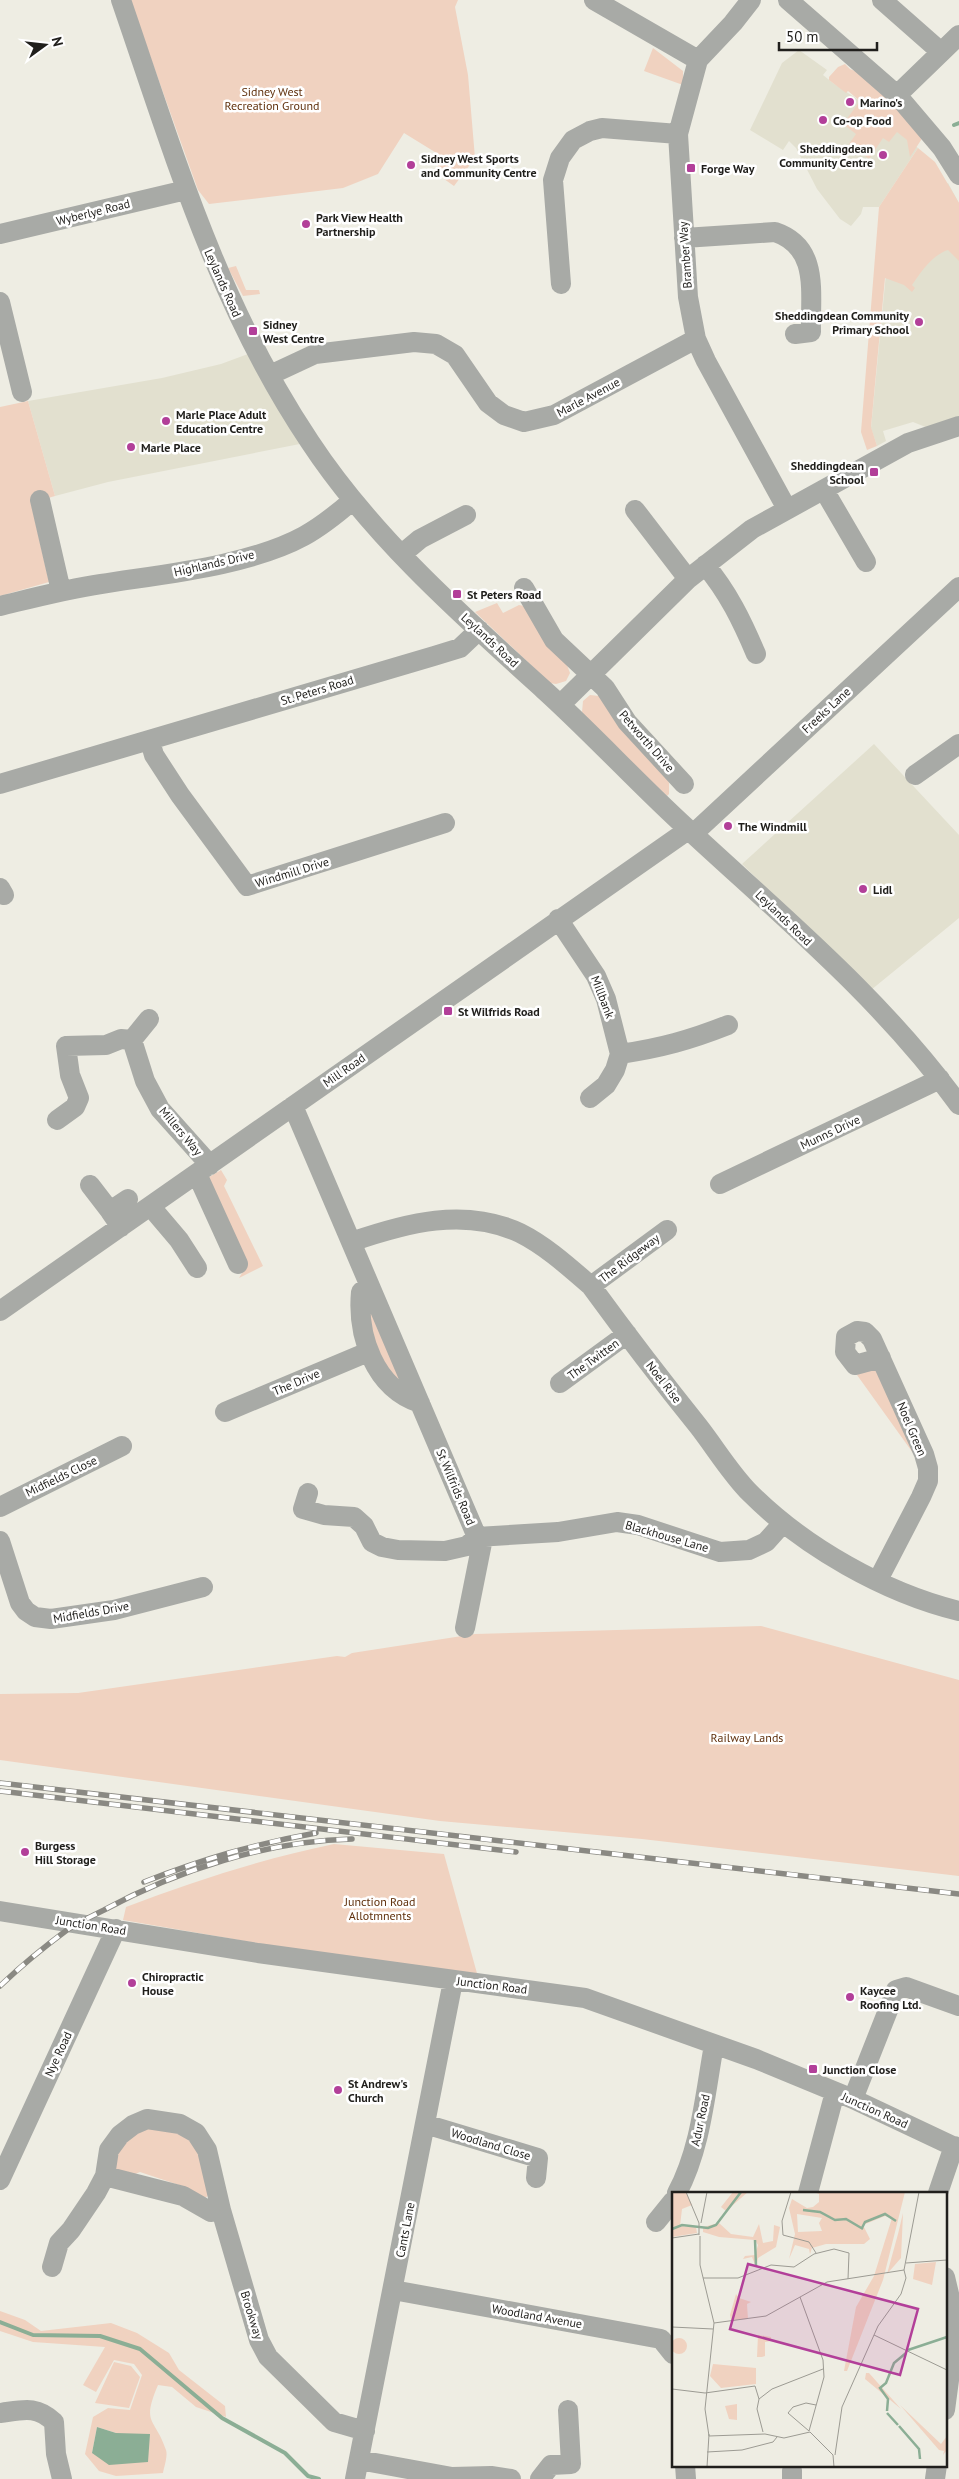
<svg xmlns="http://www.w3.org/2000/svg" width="959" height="2479" font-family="'PT Sans',sans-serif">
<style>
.built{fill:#e2e0cf}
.green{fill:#f0d2c0;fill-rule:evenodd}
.water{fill:#8bae95}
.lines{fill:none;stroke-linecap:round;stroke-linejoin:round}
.stream{stroke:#8bae95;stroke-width:4}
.minor{stroke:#a8aaa6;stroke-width:20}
.rail-casing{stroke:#8a8983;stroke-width:5.5}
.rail{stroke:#fff;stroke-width:4;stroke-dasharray:11;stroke-linecap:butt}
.poi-dot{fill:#b23f99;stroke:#fff;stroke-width:2}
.labels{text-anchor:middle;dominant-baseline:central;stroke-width:5;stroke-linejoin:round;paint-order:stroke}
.park-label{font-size:12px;fill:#60310d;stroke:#fff}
.poi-label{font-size:12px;font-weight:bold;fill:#201f1c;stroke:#fff;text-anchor:start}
.street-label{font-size:12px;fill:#201f1c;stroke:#fff}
.inset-river{fill:none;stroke:#8bae95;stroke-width:2.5}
.inset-road{fill:none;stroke:#9c9b93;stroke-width:1}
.view{fill:#b23f99;fill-opacity:0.15;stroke:#b23f99;stroke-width:2.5}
.inset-edge{fill:none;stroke:#201f1c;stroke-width:2.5}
</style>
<rect width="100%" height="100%" fill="#eeede3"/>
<!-- built -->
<path class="built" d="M799,50L827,70L823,75L833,83L860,101L918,148L879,207H863L861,214L851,226L840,219L817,189L796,148L789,141L783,150L750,130L782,63Z
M948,183L959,203V417L928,428L913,422L883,431L886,441L877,446L871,428L892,212Z
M256,351L310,442L108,482L55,496L28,401L162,378L221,364Z
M874,744L959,835V918L871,990L742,864Z"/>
<!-- green -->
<path class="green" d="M130,0H458L455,7L468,75L475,158L454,186L434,172L443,157L404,133L378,174L343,188L209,204L198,190Z
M653,48L683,71V85L644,71Z
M845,64L850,69L872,78L925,134L910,157L907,140L897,132L889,142L883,138L869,159L849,144L856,134L843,124L860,101L848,91L846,93L829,80V77L838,67Z
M918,148L935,162L959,203V261L948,250C932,255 921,272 912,285L915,288L912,292L904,285L885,278L871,427L877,446L867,450L861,432L879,207Z
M236,266L246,290H259L260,294L243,296L228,268Z
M28,401L55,496L31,503L49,582L0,596V407Z
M497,603L503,613L519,605L529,607L567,665L570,673L566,681L556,684L550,683L475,612Z
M590,695L599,696L666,775L669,783V794L667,796L589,722L582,712L583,701Z
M221,1170L227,1180L224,1186L263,1266L239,1278L247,1265L206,1179Z
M366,1300L404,1390L379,1361Z
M870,1366L877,1367L918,1460L857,1375Z
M761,1626L959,1680V1876L642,1839L440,1821L0,1760V1694L78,1693L337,1656L345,1657L352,1653L475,1634Z
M334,1844L444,1854L478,1977L413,1970L123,1920L126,1907C194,1881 262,1859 334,1844Z
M160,2125L190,2139L200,2152L208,2196L203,2199L185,2187L140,2172L128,2177L114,2168C123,2133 123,2131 160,2125Z
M0,2311L25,2320L41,2331L111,2323L137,2333L169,2353L179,2370L225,2406L226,2417L196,2407L172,2387L158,2385C141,2425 155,2417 166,2450C168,2456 164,2467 163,2473L116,2476L99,2471L85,2454L93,2417L108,2408L130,2410L142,2375L134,2364L114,2360L96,2392L83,2385L105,2347L33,2342L0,2331ZM97,2427L116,2433L92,2453Z
M114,2362L131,2366L140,2377L129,2408L95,2403Z"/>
<!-- water -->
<path class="water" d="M97,2427L116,2433L150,2434L148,2462L109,2465L92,2453Z"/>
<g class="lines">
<!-- stream -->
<path class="stream" d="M954,125L959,123
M0,2322L33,2335L100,2336L140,2349L222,2418L285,2453L308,2476L319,2479"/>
<!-- minor -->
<path class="minor" d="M121,0C174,154 218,305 310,442C372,536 460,614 543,689C594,735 640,786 691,832C784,918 884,1001 959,1105
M594,0L698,60
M751,0L733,23L698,60L678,134L688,297L696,339L706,361L787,509
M788,0L897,95L942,148L959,175
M882,0L941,52
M897,95L959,35
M0,234L186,190
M684,238L775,232C820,247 810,293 811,332L795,334
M561,284L553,180L560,158L573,140L590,131L602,128L678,134
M0,302L22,392
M270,375L315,354L414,342L436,344L455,355L488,403L504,415L524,422L554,415L696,339
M824,490L866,562
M40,500L61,591
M635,510L688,579
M402,554L420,539L466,515
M705,565C728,592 742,621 756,654
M524,588L554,640L605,688L627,722L684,784
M0,606C33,598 67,589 101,584C163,574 249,566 304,536C322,526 338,513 353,500
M561,704L688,579L752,529L908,443L959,426
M150,741L154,755L180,795L247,886L445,823
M915,775L959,744
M0,784L434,656L460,648L479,630
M693,834L959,587
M0,888L4,895
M558,919L596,976L606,999L620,1054L615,1070L606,1085L590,1098
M132,1040L149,1019
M620,1054C661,1048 690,1040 728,1025
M293,1106L477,1537L558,1532L617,1522L638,1525L720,1552L749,1550L766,1542L783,1523
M57,1120L75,1107L79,1098L70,1075L66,1046L106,1045L121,1039L132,1040L145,1081L160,1109L210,1165
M197,1174L238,1264
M720,1184L940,1079
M90,1185L110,1211
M151,1207L179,1240L197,1268
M121,1227L110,1211L128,1199
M351,1242C406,1223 465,1207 520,1233C546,1246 569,1267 591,1286C626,1334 662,1381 699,1427C716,1449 731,1474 750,1493C804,1547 885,1593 959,1611
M369,1285L361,1292C357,1335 374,1388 420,1403
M591,1286L667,1230
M0,1311L688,830
M560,1383L627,1334
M225,1412L368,1352
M308,1493L303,1509L324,1515L354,1517L364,1526L372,1542L382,1547L398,1550L445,1551L467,1546L477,1537
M0,1507L122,1446
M0,1541L20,1603L26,1611L35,1617L51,1619L114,1610L203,1587
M878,1580L921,1497L928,1481V1468L924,1454L872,1339L865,1332L857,1331L846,1337L845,1352L855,1365L881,1358
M465,1628L483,1538
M0,1911L258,1953L585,1998L756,2059L853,2099L959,2149
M853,2099L896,1990L906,1987L959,2006
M425,2124L538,2158L536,2178
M105,2176L183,2196L211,2212L221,2210
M0,2180L116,1929
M677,2193C701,2148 705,2094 714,2045
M808,2193L835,2092
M938,2193L954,2146
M656,2222L673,2201
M52,2267L59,2243L71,2230L96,2193L105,2176L109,2150L120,2135L133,2125L147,2119L180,2124L196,2133L207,2150L221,2210L259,2340L268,2357L334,2422L365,2431
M945,2277L954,2315L955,2335L945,2410
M393,2290L661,2339L673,2354
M0,2413C23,2410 36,2405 54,2422L56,2454L62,2479
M359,2460L452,2477L491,2476L511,2479
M685,2465L686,2479
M792,2470V2479
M355,2479L453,1981
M540,2479L551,2465L571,2464L568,2410
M935,2479L937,2465"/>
<!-- rail casing -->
<g class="rail-casing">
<path id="rail" d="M0,1783L959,1894
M0,1791L516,1852
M144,1882C203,1859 254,1844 316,1833
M0,1986C21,1966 44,1947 67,1930C79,1922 92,1916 104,1910C178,1870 267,1841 352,1839"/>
</g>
<!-- rail -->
<use href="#rail" class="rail"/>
</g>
<!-- markers -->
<g class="poi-dot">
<circle cx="850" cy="102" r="5"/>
<circle cx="823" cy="120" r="5"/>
<circle cx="883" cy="155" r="5"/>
<circle cx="411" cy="165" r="5"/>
<rect x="686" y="163" width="10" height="10" rx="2.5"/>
<circle cx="306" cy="224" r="5"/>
<circle cx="919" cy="322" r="5"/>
<rect x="248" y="326" width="10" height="10" rx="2.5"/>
<circle cx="166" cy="421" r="5"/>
<circle cx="131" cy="447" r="5"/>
<rect x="869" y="467" width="10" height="10" rx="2.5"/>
<rect x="452" y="589" width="10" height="10" rx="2.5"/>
<circle cx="728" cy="826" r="5"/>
<circle cx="863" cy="889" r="5"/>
<rect x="443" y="1006" width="10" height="10" rx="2.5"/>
<circle cx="25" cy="1852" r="5"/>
<circle cx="132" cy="1983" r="5"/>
<circle cx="850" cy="1997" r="5"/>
<rect x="808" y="2064" width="10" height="10" rx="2.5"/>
<circle cx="338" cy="2090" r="5"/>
</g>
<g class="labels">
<!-- park labels -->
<g class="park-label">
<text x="272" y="91">Sidney West<tspan x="272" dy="14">Recreation Ground</tspan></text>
<text x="747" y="1737">Railway Lands</text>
<text x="380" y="1901">Junction Road<tspan x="380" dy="14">Allotmnents</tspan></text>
</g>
<!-- poi labels -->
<g class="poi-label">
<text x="860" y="102">Marino's</text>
<text x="833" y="120">Co-op Food</text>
<text x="873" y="148" text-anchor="end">Sheddingdean<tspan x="873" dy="14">Community Centre</tspan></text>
<text x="421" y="158">Sidney West Sports<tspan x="421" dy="14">and Community Centre</tspan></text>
<text x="701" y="168">Forge Way</text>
<text x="316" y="217">Park View Health<tspan x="316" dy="14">Partnership</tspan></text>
<text x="909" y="315" text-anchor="end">Sheddingdean Community<tspan x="909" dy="14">Primary School</tspan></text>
<text x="263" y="324">Sidney<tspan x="263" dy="14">West Centre</tspan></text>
<text x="176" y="414">Marle Place Adult<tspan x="176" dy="14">Education Centre</tspan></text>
<text x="141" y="447">Marle Place</text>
<text x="864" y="465" text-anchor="end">Sheddingdean<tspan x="864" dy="14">School</tspan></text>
<text x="467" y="594">St Peters Road</text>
<text x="738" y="826">The Windmill</text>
<text x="873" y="889">Lidl</text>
<text x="458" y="1011">St Wilfrids Road</text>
<text x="35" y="1845">Burgess<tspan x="35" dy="14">Hill Storage</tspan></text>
<text x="142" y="1976">Chiropractic<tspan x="142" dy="14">House</tspan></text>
<text x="860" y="1990">Kaycee<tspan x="860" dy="14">Roofing Ltd.</tspan></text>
<text x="823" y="2069">Junction Close</text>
<text x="348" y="2083">St Andrew's<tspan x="348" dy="14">Church</tspan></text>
</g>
<!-- street labels -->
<g class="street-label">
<text transform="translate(93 212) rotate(-14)">Wyberlye Road</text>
<text transform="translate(685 255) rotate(-94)">Bramber Way</text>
<text transform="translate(223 283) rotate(66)">Leylands Road</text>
<text transform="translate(588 397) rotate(-28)">Marle Avenue</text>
<text transform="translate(214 563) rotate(-13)">Highlands Drive</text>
<text transform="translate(490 640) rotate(43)">Leylands Road</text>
<text transform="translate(317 690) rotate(-17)">St. Peters Road</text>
<text transform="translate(826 710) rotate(-43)">Freeks Lane</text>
<text transform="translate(647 741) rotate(49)">Petworth Drive</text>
<text transform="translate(292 872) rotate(-17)">Windmill Drive</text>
<text transform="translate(784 918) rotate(44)">Leylands Road</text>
<text transform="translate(603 997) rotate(69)">Millbank</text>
<text transform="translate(344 1070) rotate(-35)">Mill Road</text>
<text transform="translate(181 1131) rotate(50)">Millers Way</text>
<text transform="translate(830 1132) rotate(-25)">Munns Drive</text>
<text transform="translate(629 1258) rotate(-37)">The Ridgeway</text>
<text transform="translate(593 1359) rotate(-36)">The Twitten</text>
<text transform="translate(296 1382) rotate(-23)">The Drive</text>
<text transform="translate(664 1382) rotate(52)">Noel Rise</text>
<text transform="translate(912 1429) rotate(67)">Noel Green</text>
<text transform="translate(61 1476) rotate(-26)">Midfields Close</text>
<text transform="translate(456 1487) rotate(67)">St Wilfrids Road</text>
<text transform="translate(667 1536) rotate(16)">Blackhouse Lane</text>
<text transform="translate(91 1612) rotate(-10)">Midfields Drive</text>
<text transform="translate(91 1925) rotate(9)">Junction Road</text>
<text transform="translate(492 1985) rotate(7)">Junction Road</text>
<text transform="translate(58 2054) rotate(-65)">Nye Road</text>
<text transform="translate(875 2110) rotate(24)">Junction Road</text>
<text transform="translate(700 2120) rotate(-78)">Adur Road</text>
<text transform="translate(491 2144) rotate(17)">Woodland Close</text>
<text transform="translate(405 2230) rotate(-79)">Cants Lane</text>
<text transform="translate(252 2315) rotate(73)">Brookway</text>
<text transform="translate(537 2316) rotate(10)">Woodland Avenue</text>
</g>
</g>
<!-- overview -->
<g transform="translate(672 2192)">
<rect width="275" height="275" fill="#eeede3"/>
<path d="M0,0H14L20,13L10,17L8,34L24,35L25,41L0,45ZM61,0H76L54,19L49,15ZM142,0H233L211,88L175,179H172L184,115L202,84L220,26L213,24L191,33L198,47L192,52H154L140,56L138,62L137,57L123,53L117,67L123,42L117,16L120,7L135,16L141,15L147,10V2ZM125,22L150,26L147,31L150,39L126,40ZM231,21L229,66L215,82L226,42ZM47,31L59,42L81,45L87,32L91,51L101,49L102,33L108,35L104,55L86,66L84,75L80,65L71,67L73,64L83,63L86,53L83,48L47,45L31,40V35ZM264,70L260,93L241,87L243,72ZM64,102L67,106L79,110L75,112L76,127L59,128L58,123ZM86,143L99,145V149L93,150V164L90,165H85ZM-1 154a8 8 0 1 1 16 0a8 8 0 1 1-16 0ZM41,172L84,176V192L49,196L38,184ZM194,181H197L229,217L193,187ZM65,212V228L57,227L53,214ZM228,213L269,252L275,244V258L271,263L272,259L267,258Z" fill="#f0d2c0" fill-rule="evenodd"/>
<path class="inset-river" d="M131,18L148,20L163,28L174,27L191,37M190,36L193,30L213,22L224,29M0,37L10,33L36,36L44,33L69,0M83,48L84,74M236,158L275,145M215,219L216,207L208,196L214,191L222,171L234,161M215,221L226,233M227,234L247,257L248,267"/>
<path class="inset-road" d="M14,0L27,31V43M119,0L110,29L111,43L137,50L144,61M29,31L35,0M28,44V73L42,131L33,217L37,244M0,46L27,42M234,71L275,68M232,78L247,0M31,86H66L99,73L122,75L142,62L162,57L177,61L176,87M128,105L151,168L152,185L137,239L116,221L121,215L134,211L144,213M42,131L94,124L155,90L232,78M0,135L41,137M202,143L275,178M0,197L33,201L83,194L87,207M87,207L100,197L151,177M87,207L85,217L91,240M93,242L112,246L138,240L161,263L162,275M37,244L93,242M35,260L70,258L101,250L105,245M163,263L170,215L206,134L229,102L234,86L232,78M35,275L37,242"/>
<path class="view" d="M76,72L246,117L228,183L58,137Z"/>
<rect width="275" height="275" class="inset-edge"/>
</g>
<!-- north arrow -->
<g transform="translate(45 45) rotate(75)" stroke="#ffffff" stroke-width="4" paint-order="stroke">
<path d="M0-4L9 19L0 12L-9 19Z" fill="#201f1c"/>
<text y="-8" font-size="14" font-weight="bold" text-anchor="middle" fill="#201f1c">N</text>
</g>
<!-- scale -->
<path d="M779 42v8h98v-8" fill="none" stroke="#201f1c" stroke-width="2.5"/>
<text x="786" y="42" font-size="15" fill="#201f1c" stroke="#ffffff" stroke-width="4" paint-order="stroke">50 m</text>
</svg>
